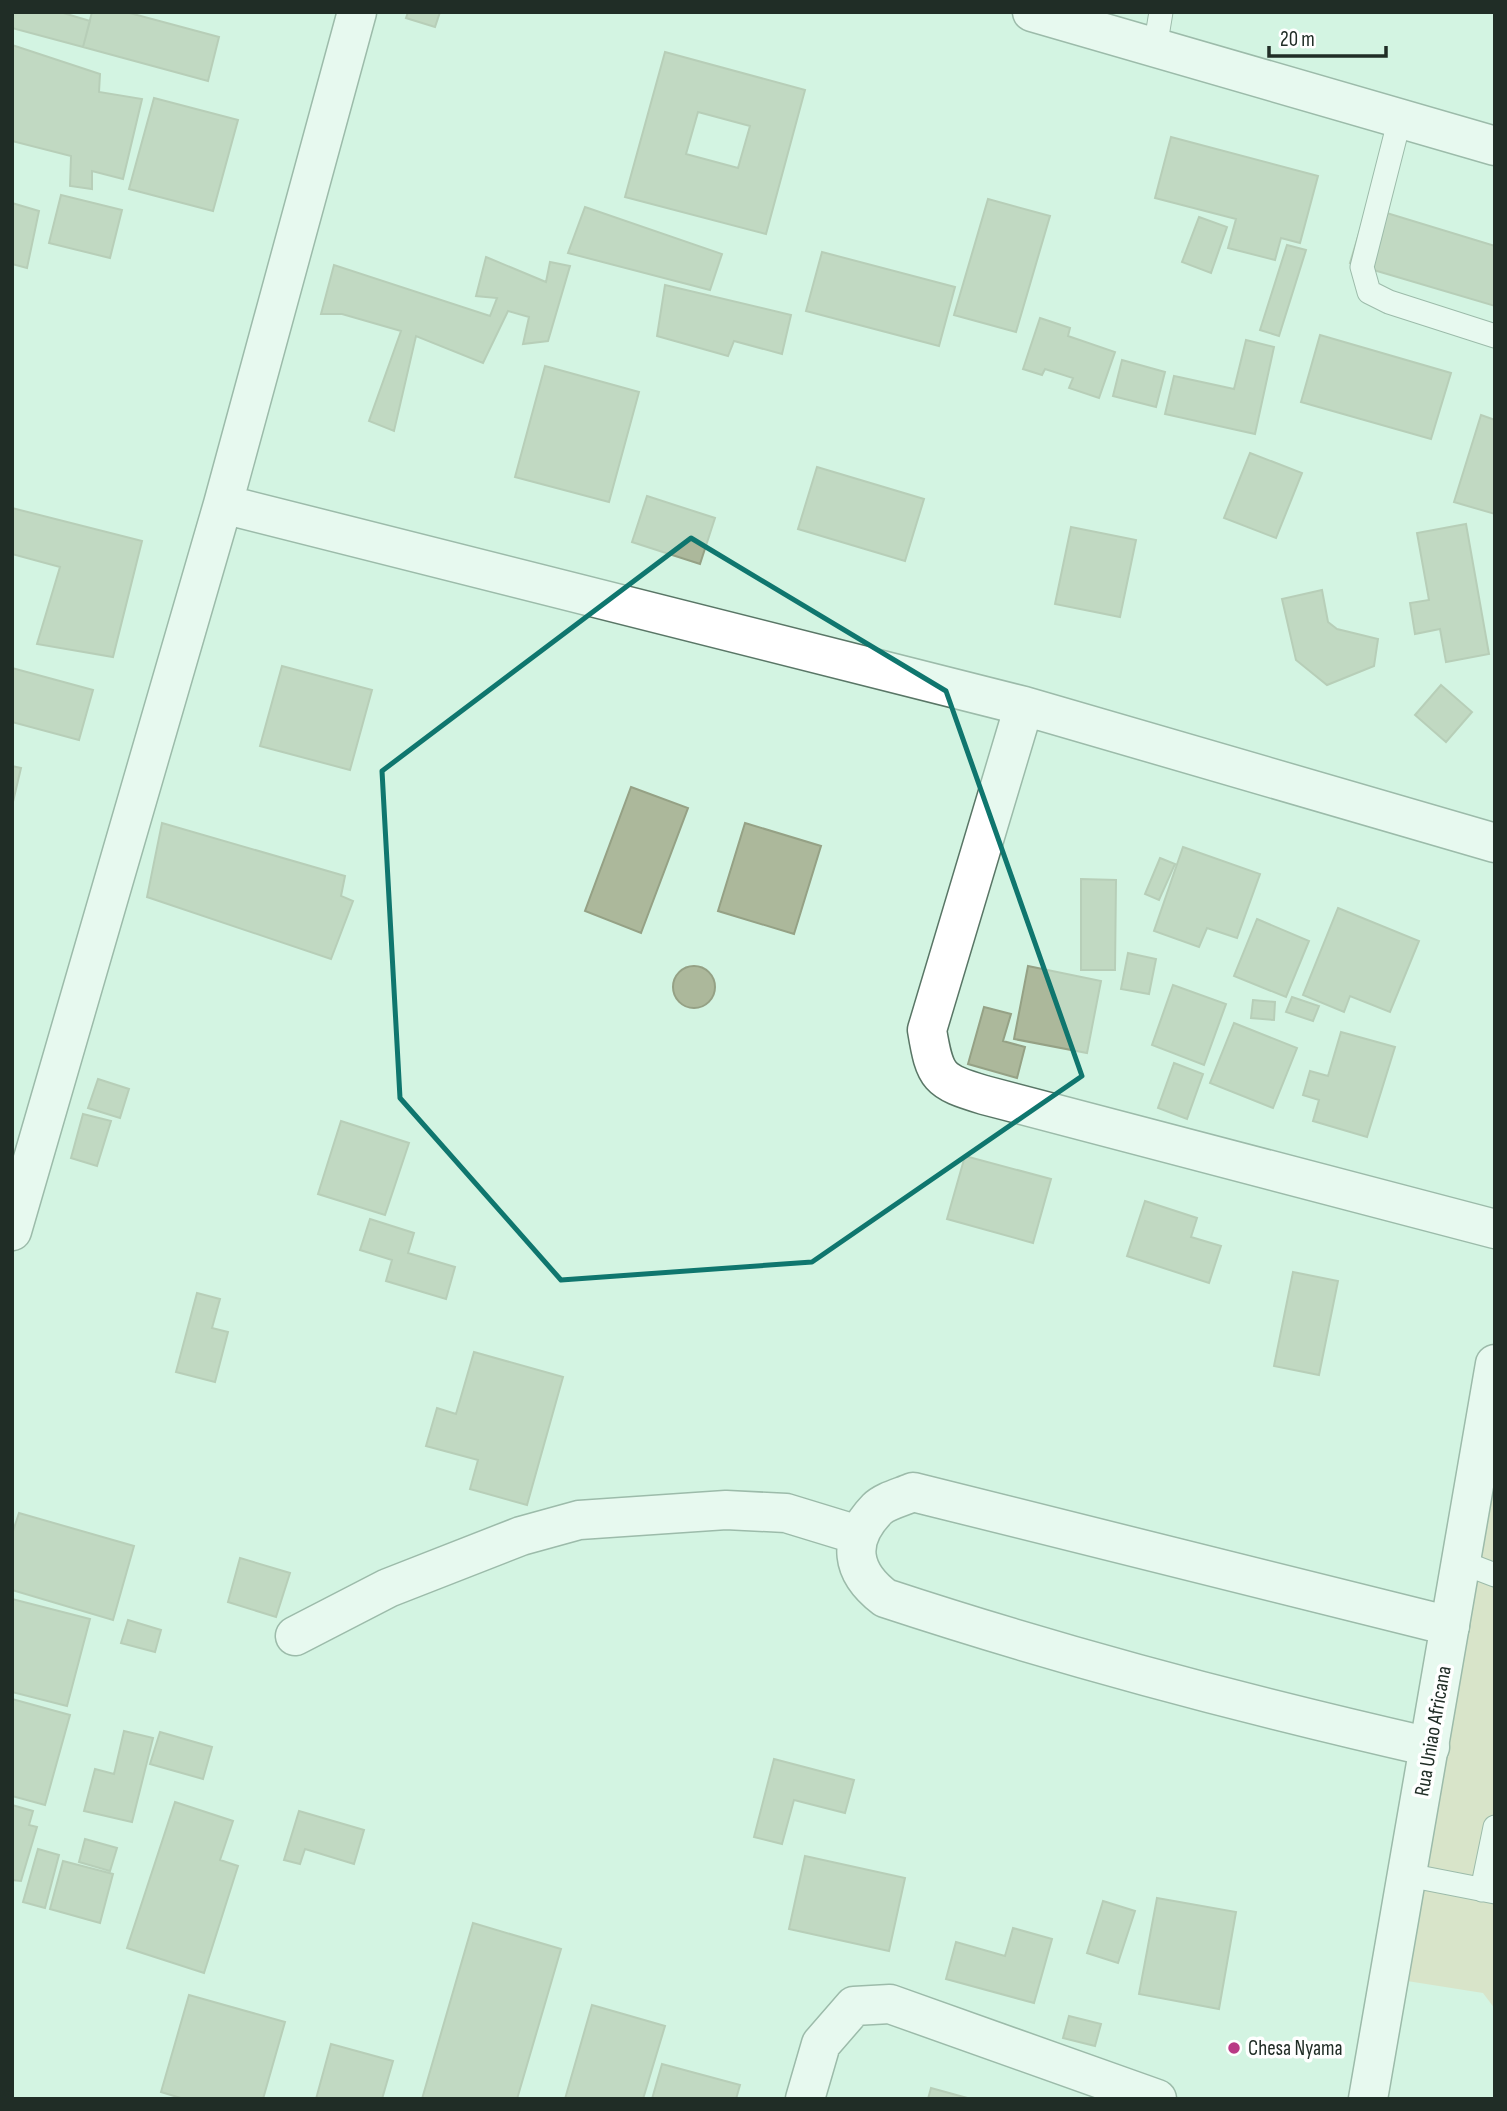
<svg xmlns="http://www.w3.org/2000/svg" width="1507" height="2111" font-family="'Sofia Sans Condensed',sans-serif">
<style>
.green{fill:#ddd1ac}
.building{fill:#acb89b;stroke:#95a185;stroke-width:2;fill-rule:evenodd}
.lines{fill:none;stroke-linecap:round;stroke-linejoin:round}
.service-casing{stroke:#597666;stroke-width:25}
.minor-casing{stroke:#597666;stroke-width:41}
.secondary-casing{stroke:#597666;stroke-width:41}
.service{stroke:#fff;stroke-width:23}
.minor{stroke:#fff;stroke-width:38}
.secondary{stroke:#fff;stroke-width:38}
.marked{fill:none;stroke:#0f766e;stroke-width:5;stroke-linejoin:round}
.poi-dot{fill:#b93985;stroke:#fff;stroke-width:2.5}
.labels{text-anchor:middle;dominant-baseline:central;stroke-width:7;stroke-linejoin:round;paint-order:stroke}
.street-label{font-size:21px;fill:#202d26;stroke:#fff}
.poi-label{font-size:21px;fill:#202d26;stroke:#fff;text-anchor:start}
</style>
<rect width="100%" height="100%" fill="#d3f4e2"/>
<!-- green -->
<path class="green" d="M1495,1458V2009L1483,1993L1407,1981Z"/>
<!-- building -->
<path class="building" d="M12,12H60L90,21L83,47L12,28Z
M92,12H126L219,37L208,81L83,47Z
M408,12H440L435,27L406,18Z
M12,45L100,74L99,92L142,99L123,179L92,171V189L70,186L71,156L12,141Z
M665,52L805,90L766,234L625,197ZM698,112L750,126L738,168L686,154Z
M154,98L238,120L213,211L129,189Z
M1171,137L1318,176L1300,243L1281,238L1275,260L1228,248L1236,219L1155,198Z
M61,195L122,210L110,258L49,243Z
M988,199L1050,216L1016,332L954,315Z
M12,203L39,211L27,268L12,264Z
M585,207L722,254L710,290L568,253Z
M1367,207L1495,246V306L1350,263Z
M1199,217L1227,227L1211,273L1182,262Z
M1287,245L1306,250L1279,336L1260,330Z
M822,252L955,287L939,346L806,311Z
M486,257L546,282L550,262L570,266L548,341L523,344L529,317L508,311L483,363L416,336L394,431L369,421L401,331L342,314H321L334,265L490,316L497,298L476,296Z
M665,285L791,315L782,354L734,341L728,356L657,336Z
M1040,318L1070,328L1068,336L1115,352L1099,398L1069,388L1073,378L1045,369L1042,375L1023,369Z
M1320,335L1451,373L1431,439L1301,402Z
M1246,340L1274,347L1255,434L1165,414L1174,376L1234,389Z
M1122,360L1165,372L1156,407L1113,396Z
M545,366L639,392L609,502L515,477Z
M1481,415L1495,420V514L1454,502Z
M1250,453L1302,473L1276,538L1224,518Z
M817,467L924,499L905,561L798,529Z
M647,496L715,518L700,564L632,542Z
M12,508L142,541L113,657L37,644L60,567L12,554Z
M1466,524L1489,654L1446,662L1440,629L1415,634L1410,603L1429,600L1417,533Z
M1071,527L1136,540L1120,617L1055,604Z
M1322,590L1328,622L1337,629L1378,639L1374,666L1327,685L1296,660L1282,599Z
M282,666L372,690L350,770L260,746Z
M12,668L93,690L79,740L12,722Z
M1441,685L1472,712L1446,742L1415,715Z
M12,766L21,768L12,806Z
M631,787L688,808L641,933L585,911Z
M162,823L345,876L341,896L353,901L331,959L147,897Z
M745,823L821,846L794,934L718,911Z
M1183,847L1260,874L1237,938L1207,928L1199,947L1154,931Z
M1160,858L1175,864L1159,900L1145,894Z
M1081,879L1116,880L1115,970H1081Z
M1338,908L1419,941L1390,1012L1350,996L1344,1012L1303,995Z
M1257,919L1309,941L1286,997L1234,976Z
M1128,953L1156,959L1149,994L1121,989Z
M1028,966L1101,981L1087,1053L1014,1039Z
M673 987a21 21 0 1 1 42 0a21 21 0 1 1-42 0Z
M1173,985L1226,1004L1204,1065L1152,1045Z
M1292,997L1319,1006L1313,1021L1286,1012Z
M1253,1000L1275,1002L1274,1020L1251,1018Z
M984,1007L1011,1014L1003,1041L1025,1047L1017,1078L968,1064Z
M1234,1023L1297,1048L1273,1108L1210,1083Z
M1341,1032L1395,1047L1367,1137L1313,1121L1319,1100L1303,1095L1310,1071L1328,1076Z
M1174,1063L1203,1074L1187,1119L1158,1108Z
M98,1079L129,1089L120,1118L88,1108Z
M83,1114L111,1121L97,1166L71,1158Z
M341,1121L409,1143L385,1215L318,1194Z
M965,1156L1051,1179L1033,1243L947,1219Z
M1145,1201L1197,1218L1191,1237L1221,1246L1209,1283L1127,1256Z
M370,1219L414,1233L408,1253L455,1267L446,1299L386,1281L392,1260L360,1250Z
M1293,1272L1338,1281L1319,1375L1274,1366Z
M197,1293L220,1299L212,1328L228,1332L215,1382L176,1372Z
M474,1352L563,1377L527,1505L470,1489L478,1460L426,1446L437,1408L456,1414Z
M19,1513L134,1546L113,1620L12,1590V1534Z
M240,1558L290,1573L276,1617L228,1602Z
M12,1599L90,1619L67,1706L12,1692Z
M128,1620L161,1630L155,1652L121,1643Z
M12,1699L70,1715L45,1805L12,1796Z
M124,1731L153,1738L132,1822L84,1811L95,1769L114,1774Z
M160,1732L212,1747L203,1779L150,1764Z
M774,1759L854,1780L845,1813L794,1800L782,1844L754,1837Z
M175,1802L233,1821L220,1860L238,1866L204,1973L127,1948Z
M12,1805L33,1811L29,1825L37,1827L21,1881L12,1880Z
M299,1811L364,1830L354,1864L305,1849L300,1864L284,1860Z
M85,1839L117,1848L110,1871L79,1862Z
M38,1849L59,1855L45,1908L23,1902Z
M805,1856L905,1878L889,1951L789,1929Z
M63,1861L113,1874L100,1923L50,1909Z
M1157,1898L1236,1912L1219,2009L1139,1994Z
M1103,1901L1135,1911L1118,1963L1087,1953Z
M473,1923L561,1949L517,2099H422Z
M1013,1928L1052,1939L1034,2003L946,1979L956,1942L1005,1956Z
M189,1995L285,2022L263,2099H184L161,2092Z
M592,2005L665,2026L643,2099H565Z
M1069,2016L1101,2024L1095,2046L1063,2038Z
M331,2044L393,2061L382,2099H316Z
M662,2064L740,2085L736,2099H652Z
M931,2088L971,2099H928Z"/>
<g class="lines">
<!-- service casing -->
<g class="service-casing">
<path id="service" d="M1155,48L1161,12
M1400,118L1362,267L1369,292L1389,302L1495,336
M1461,1562L1495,1575
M1408,1875L1495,1892
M1482,1890L1495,1827"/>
</g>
<!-- minor casing -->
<g class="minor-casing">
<path id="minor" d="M1032,12L1495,146
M223,504L1024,706L1495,843
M1024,706L927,1030C935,1078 938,1081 984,1095L1495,1229
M12,1231L223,504L357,12
M295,1636L388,1588L521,1536L579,1520L726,1510L786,1513L858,1535
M1430,1747C1246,1705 1064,1657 885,1598C851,1572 846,1541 877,1509C885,1501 902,1497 913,1492L1450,1626
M805,2099L821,2044L854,2006L890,2004L1157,2099"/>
</g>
<!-- secondary casing -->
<g class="secondary-casing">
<path id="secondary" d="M1368,2099L1495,1364"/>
</g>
<!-- service -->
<use href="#service" class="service"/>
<!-- minor -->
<use href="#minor" class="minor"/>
<!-- secondary -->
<use href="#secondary" class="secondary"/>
</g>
<!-- marked area -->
<path d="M0 0H1507V2111H0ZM691,538L946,691L1082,1076L812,1262L561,1280L400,1098L382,771Z" fill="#d3f4e2" fill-opacity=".55" fill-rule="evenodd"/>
<path class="marked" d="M691,538L946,691L1082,1076L812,1262L561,1280L400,1098L382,771Z"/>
<!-- markers -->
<circle class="poi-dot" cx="1234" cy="2048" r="7"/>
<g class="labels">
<!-- street labels -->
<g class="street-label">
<text transform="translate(1433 1731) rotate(-80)">Rua Uniao Africana</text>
</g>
<!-- poi labels -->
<g class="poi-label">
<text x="1248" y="2048">Chesa Nyama</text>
</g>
</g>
<!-- border -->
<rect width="1507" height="2111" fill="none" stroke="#202d26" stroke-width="28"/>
<!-- scale -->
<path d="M1269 46v10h117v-10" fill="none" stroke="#202d26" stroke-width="3.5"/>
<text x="1280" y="46" font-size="21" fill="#202d26" stroke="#ffffff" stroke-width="5" paint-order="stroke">20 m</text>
</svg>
